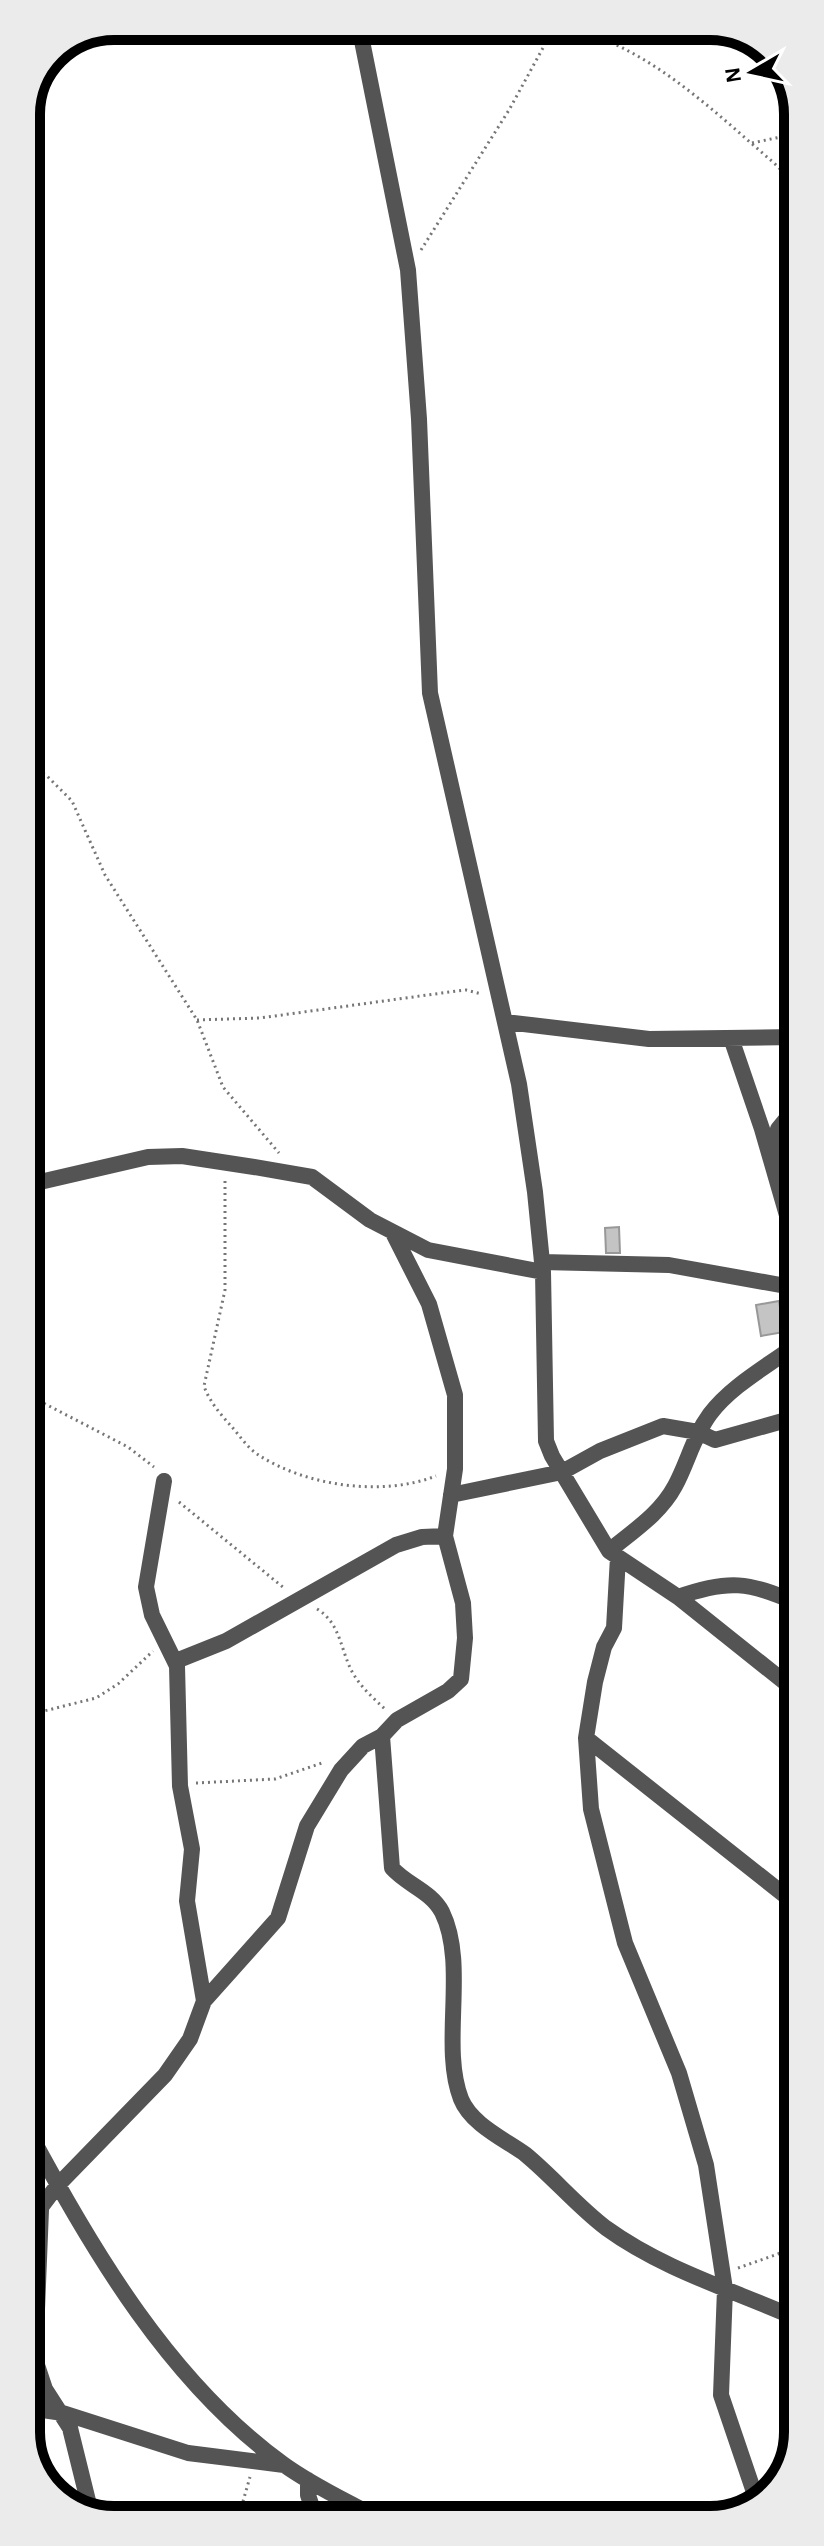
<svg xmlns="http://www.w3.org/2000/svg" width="824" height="2546" font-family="'Alegreya Sans',sans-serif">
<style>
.building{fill:#c4c4c4;stroke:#989898;stroke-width:2}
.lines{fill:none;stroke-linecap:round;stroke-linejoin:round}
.path{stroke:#767676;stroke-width:3;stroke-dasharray:2 4;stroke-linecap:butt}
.street{stroke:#545454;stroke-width:16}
.rim{fill:none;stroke:#000;stroke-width:10}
</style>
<rect width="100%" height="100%" fill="#fff"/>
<!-- building -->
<path class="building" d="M619,1227L620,1253H606L605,1228Z
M779,1301L784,1332L761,1336L756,1305Z"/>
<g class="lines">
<!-- path -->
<path class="path" d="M560,26C645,43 710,108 774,163C782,170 787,179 795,185
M752,143L795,134
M421,250L509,110L555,26
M27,765L46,775L72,801L105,875L197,1020L223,1087L279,1153
M197,1020L260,1018L442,993L466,990L482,994
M225,1181V1290L204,1386C209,1401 221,1415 232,1427C239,1435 247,1447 257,1454C305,1486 382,1497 436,1476
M28,1395L128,1447L154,1467
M179,1502L284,1588
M317,1609C342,1624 340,1652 354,1675C362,1688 374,1699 385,1709
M28,1715L96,1698L118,1684L153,1651
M196,1783L275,1779L325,1762
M738,2268L778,2254L798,2241
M238,2519L250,2477"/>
<!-- street -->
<path class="street" d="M359,26L408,270L419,419L430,693L519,1084L535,1192L543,1272L546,1441L552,1456L609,1551L678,1597L797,1692
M506,1022L649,1039L796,1037
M731,1038L762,1129L797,1250
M773,1154L778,1129L796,1107
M27,1185L148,1157L182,1156L254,1167L312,1177L370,1220L428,1250L543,1272
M542,1262L669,1265L797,1288
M451,1495L562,1472L600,1451L663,1426L698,1432L715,1440L797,1417
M609,1551C633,1531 660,1514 675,1486C688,1462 693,1437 710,1414C732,1385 768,1366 797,1344
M618,1557L614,1628L604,1647L595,1682L586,1738L591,1809L625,1943L679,2073L706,2165L725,2289L721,2395L757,2501
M678,1597C729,1579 748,1582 797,1603
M176,1661L226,1641L396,1545L422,1537L445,1536
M382,1736L392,1868C407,1885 431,1891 442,1912C468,1965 440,2045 461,2099C471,2124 504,2139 525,2154C553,2177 577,2206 606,2228C664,2270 733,2290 798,2319
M586,1738L797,1905
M204,2001L278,1918L307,1826L341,1770L363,1746L382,1736L397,1720L448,1691L461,1679L465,1638L463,1603L445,1536L455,1469V1395L429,1304L393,1233
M29,2132C93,2252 171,2383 283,2464C313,2486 347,2501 379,2519
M41,2210L35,2359L45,2389L70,2428L91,2513
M29,2223L57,2186L165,2075L190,2039L204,2001L187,1901L192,1849L180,1786L177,1666L152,1615L146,1587L164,1481
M29,2408L63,2413L188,2453L284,2465
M308,2480V2495L316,2519"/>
</g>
<!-- crop -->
<path d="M0 0H824V2546H0ZM114 40H710A74 74 0 0 1 784 114V2432A74 74 0 0 1 710 2506H114A74 74 0 0 1 40 2432V114A74 74 0 0 1 114 40Z" fill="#ebebeb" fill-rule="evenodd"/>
<path class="rim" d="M114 40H710A74 74 0 0 1 784 114V2432A74 74 0 0 1 710 2506H114A74 74 0 0 1 40 2432V114A74 74 0 0 1 114 40Z"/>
<!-- north arrow -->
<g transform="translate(752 72) rotate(261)" stroke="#ffffff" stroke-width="6" paint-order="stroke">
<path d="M0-6L14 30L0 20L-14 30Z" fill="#000000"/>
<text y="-12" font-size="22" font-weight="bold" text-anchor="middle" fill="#000000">N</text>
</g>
</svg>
